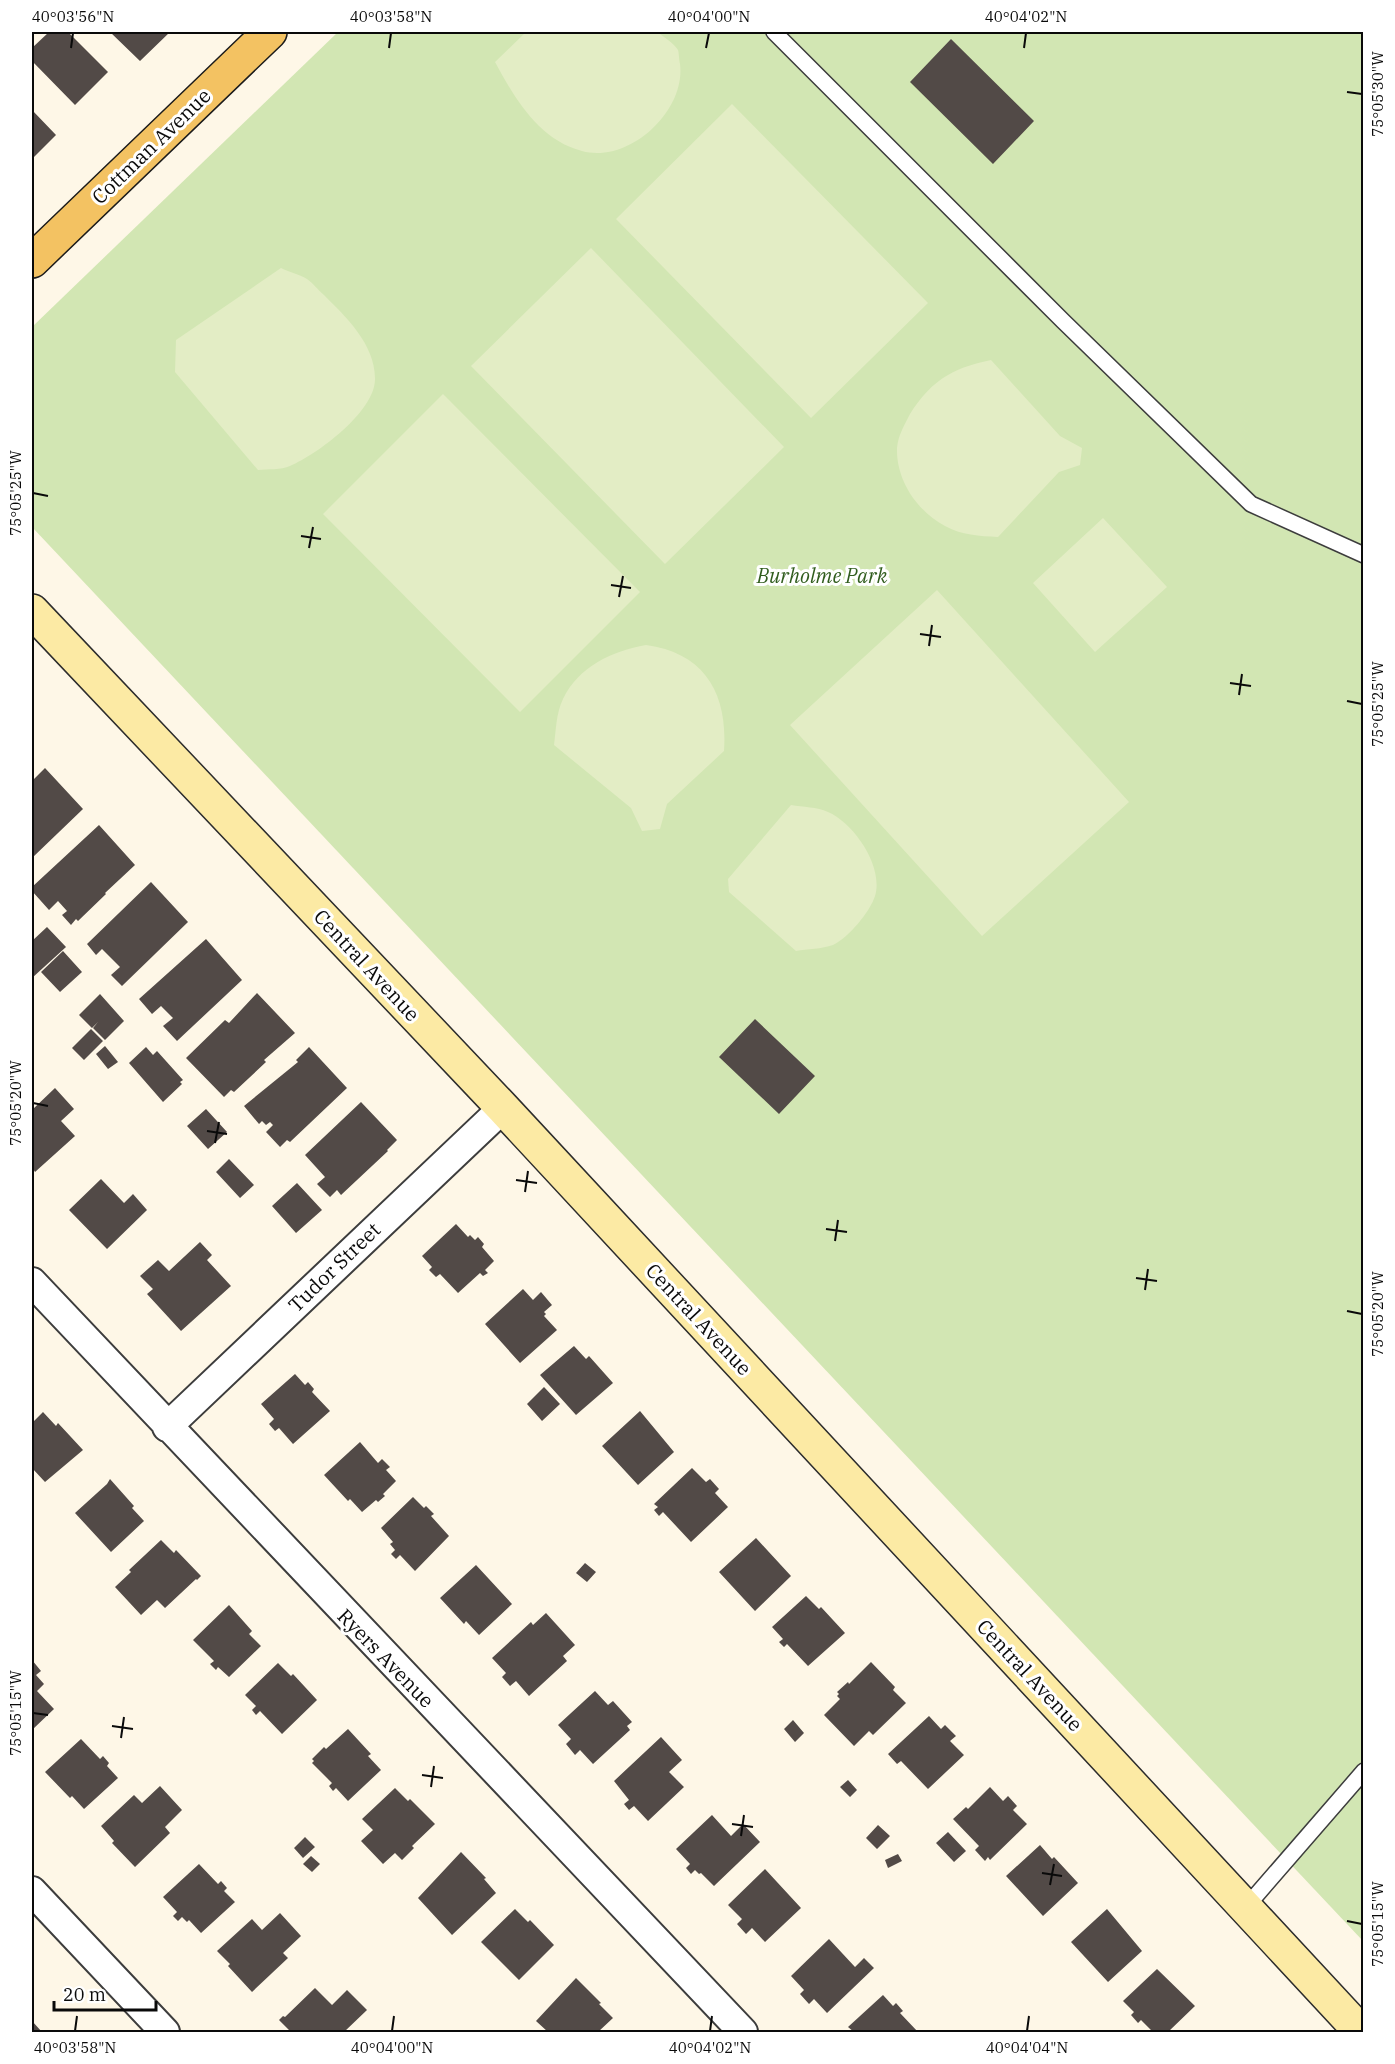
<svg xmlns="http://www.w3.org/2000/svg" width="1395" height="2064" font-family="'IBM Plex Serif',serif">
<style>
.green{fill:#d2e6b3}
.pitch{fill:#e3edc5}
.building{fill:#524a47}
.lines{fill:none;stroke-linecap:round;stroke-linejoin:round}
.service-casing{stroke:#3d3d3d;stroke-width:18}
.minor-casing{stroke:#3d3d3d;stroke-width:32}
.secondary-casing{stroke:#2c2c2c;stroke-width:36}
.primary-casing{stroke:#1b1b1b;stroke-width:36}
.service{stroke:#fff;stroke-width:15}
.minor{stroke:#fff;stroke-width:28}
.secondary{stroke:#fceaa4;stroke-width:33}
.primary{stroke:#f3c262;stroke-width:33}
.ticks{fill:none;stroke:#0a0a0a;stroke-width:2}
.labels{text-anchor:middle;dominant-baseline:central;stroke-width:6;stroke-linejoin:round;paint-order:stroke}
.street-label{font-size:20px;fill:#0a0a0a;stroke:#fff}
.park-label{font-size:20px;font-style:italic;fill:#315d1e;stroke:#fff}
.neatline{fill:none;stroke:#0a0a0a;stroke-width:2}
.ticks-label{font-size:15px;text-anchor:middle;fill:#0a0a0a}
</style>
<rect width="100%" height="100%" fill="#fef7e7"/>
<!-- green -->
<path class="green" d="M338,32H1363V1941L32,527V327Z"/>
<!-- pitch -->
<path class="pitch" d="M526,32H658C663,37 674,43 678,50C679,53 679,60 680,64C686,111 629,164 582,151C539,140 515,99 495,62Z
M732,104L928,303L811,418L616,219Z
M591,248L784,447L665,564L471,366Z
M281,268C289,272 299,274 307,279C313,283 318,290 324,295C346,317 376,345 375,380C374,412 318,454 290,466C281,470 268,469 258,470L175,372L176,340Z
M991,360L1060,436L1082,448L1080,465L1059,472L998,537C980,536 961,535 945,526C917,511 896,480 897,448C898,435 905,424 910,414C920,398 932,384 948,375C961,367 977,363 991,360Z
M443,394L640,592L520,712L323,514Z
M1103,518L1167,587L1095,652L1033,583Z
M937,590L1129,802L982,936L790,725Z
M646,645C705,653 728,694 724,751L667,804L660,829L642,831L631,808L554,745C556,731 556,713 563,699C578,667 612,651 646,645Z
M791,805C803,807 817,807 828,812C854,823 884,867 875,896C870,912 848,938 833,945C822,949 807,949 796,951L729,892L728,879Z"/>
<!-- building -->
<path class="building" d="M49,32H68L108,72L75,105L32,61V48Z
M110,32H170L140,61Z
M951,39L1034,121L993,164L910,82Z
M32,110L56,135L32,159Z
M45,768L83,809L32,858V781Z
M99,825L135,865L105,893L106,894L78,921L76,919L71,925L62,915L67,911L58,901L49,910L32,891V887Z
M151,882L188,922L122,986L111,975L120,967L102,949L96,955L87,944Z
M47,927L66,947L32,978V941Z
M206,939L242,980L177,1041L163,1026L173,1018L161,1006L152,1014L139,999Z
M63,951L82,972L60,992L41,972Z
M257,993L295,1033L264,1060L266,1062L234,1092L231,1090L224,1097L186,1058L225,1020L229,1023Z
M100,994L124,1021L105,1040L93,1028L98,1022L92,1028L79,1015Z
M755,1019L815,1076L779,1114L719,1057Z
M91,1029L103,1041L84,1060L72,1048Z
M105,1046L118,1062L108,1069L96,1054Z
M146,1047L153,1055L157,1051L183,1080L180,1082L182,1084L163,1102L129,1063Z
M309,1047L347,1088L290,1142L287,1140L280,1147L266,1132L273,1125L270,1122L266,1125L262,1121L259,1124L244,1106L298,1062L296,1060Z
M55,1088L74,1109L61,1121L75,1136L35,1172L32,1167V1110Z
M361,1102L397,1140L387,1150L388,1151L341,1195L337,1190L330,1197L317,1184L325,1177L305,1155Z
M206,1109L227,1132L208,1149L187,1126Z
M229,1159L254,1185L240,1198L216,1172Z
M101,1179L124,1203L133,1194L147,1210L107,1249L69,1210Z
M297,1183L322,1210L296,1233L272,1206Z
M456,1224L468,1237L470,1235L475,1240L478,1237L484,1244L482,1247L494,1261L485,1270L488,1273L483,1276L480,1273L458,1293L440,1274L436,1277L429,1270L432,1267L422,1256Z
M200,1242L212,1255L207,1260L231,1286L181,1331L147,1294L153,1289L140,1276L158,1260L169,1271Z
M523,1289L533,1300L541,1292L552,1305L544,1312L546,1314L544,1316L557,1330L520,1363L485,1324Z
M574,1346L586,1359L589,1356L613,1383L576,1415L540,1375Z
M295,1374L305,1385L308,1382L314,1389L312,1392L330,1411L293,1444L279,1428L275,1431L269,1424L274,1419L261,1404Z
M544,1387L560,1404L542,1421L527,1404Z
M640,1411L674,1452L638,1485L602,1446Z
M43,1412L56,1426L58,1423L83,1450L45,1482L32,1468V1423Z
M360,1442L378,1463L382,1459L390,1467L386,1470L396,1481L383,1494L385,1496L378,1502L376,1500L362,1512L350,1499L348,1501L324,1475Z
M692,1468L706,1482L710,1479L719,1489L715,1493L728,1507L691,1542L663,1512L659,1516L654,1510L658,1507L654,1504Z
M110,1479L134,1506L132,1508L144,1521L111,1552L75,1513L107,1484Z
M413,1497L424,1508L426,1506L434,1514L431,1516L449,1536L415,1571L400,1555L396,1559L391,1554L395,1550L390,1544L393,1542L381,1528Z
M756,1538L791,1576L755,1611L719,1572Z
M161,1540L174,1553L176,1550L201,1576L197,1580L196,1579L165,1608L157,1600L141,1615L115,1587L131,1572L129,1570Z
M585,1563L596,1572L587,1582L576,1573Z
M476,1565L512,1604L479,1635L466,1621L464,1624L440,1598Z
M806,1596L819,1609L821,1607L845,1633L808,1666L787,1644L784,1647L779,1642L783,1639L772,1627Z
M229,1605L252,1631L249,1634L261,1646L229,1677L218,1667L216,1670L210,1664L214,1661L193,1640Z
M546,1613L575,1645L563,1656L567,1661L529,1696L516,1681L510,1686L502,1677L506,1673L492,1658L531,1622L533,1625Z
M32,1660L41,1671L36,1675L44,1684L37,1691L54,1709L32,1730Z
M871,1662L895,1687L893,1690L906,1703L873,1735L869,1731L854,1746L824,1715L840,1699L837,1696L839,1694L837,1692L848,1682L849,1684Z
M278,1663L291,1676L293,1674L317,1700L282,1734L260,1711L256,1715L252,1710L256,1706L245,1695Z
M595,1691L608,1705L613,1701L632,1722L627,1726L630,1730L593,1764L580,1750L575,1755L566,1744L571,1739L558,1725Z
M929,1716L941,1729L945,1725L956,1736L950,1741L964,1755L928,1789L901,1761L897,1764L888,1754Z
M793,1720L804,1733L795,1742L784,1729Z
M348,1729L371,1754L368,1756L381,1770L348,1801L336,1788L333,1791L329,1786L332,1783L312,1763L314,1761L312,1759L324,1747L326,1749Z
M661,1737L682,1760L669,1772L684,1787L648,1821L634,1806L629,1810L624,1804L629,1800L614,1781Z
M81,1739L100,1759L103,1756L109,1763L107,1766L118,1778L84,1809L72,1796L70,1798L45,1772Z
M848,1780L857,1790L850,1797L840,1787Z
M160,1786L182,1810L165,1827L170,1833L135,1867L112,1843L114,1841L101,1826L134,1795L142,1803Z
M990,1787L1003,1801L1008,1796L1017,1806L1013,1810L1027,1824L990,1860L988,1857L985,1861L975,1850L979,1846L953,1819L966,1807L968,1809Z
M395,1788L408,1801L410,1799L435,1824L412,1846L414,1848L402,1860L395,1853L383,1864L361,1841L373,1830L362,1819Z
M712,1815L731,1836L743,1824L760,1842L714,1886L701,1873L699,1874L695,1870L691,1874L686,1868L690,1864L676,1849Z
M878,1825L890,1836L877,1849L866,1838Z
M948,1832L966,1851L954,1862L936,1843Z
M305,1837L315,1847L303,1858L294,1848Z
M1040,1845L1052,1859L1054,1857L1078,1883L1043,1916L1006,1876Z
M461,1852L486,1878L484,1879L496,1893L452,1935L418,1898Z
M898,1854L902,1861L888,1868L885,1860Z
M311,1856L320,1864L312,1872L303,1864Z
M199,1864L218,1884L221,1881L227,1888L224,1891L235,1902L201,1933L189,1920L187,1922L182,1917L178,1921L173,1916L177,1912L163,1897Z
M765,1869L801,1908L765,1942L752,1928L746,1934L737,1924L742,1919L728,1905Z
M515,1909L528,1922L530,1920L554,1945L519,1980L481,1942Z
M1107,1909L1142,1951L1108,1982L1071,1942Z
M280,1913L301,1936L283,1953L288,1958L252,1992L228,1966L230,1964L217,1951L252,1919L262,1930Z
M829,1939L855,1967L864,1958L874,1968L827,2013L814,1999L809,2004L800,1994L804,1990L791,1976Z
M1157,1969L1195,2006L1168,2032H1153L1141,2020L1138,2023L1131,2015L1134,2012L1123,2001Z
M576,1978L601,2003L599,2004L613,2018L598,2032H548L536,2021Z
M315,1988L332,2005L347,1990L367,2010L344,2032H291L279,2020L283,2016L285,2017Z
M883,1995L893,2006L896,2003L903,2011L900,2013L918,2032H854L848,2027Z
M32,2021L42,2032H32Z"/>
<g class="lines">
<!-- service casing -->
<g class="service-casing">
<path id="service" d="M774,32L1063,321L1251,504L1364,555
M1246,1907L1364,1771"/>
</g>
<!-- minor casing -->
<g class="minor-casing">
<path id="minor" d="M32,1282L743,2032
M167,1427L503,1108
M32,1891L165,2032"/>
</g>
<!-- secondary casing -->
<g class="secondary-casing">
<path id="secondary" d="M32,611L503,1108L1361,2032"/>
</g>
<!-- primary casing -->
<g class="primary-casing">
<path id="primary" d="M32,261L270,32"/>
</g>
<!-- service -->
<use href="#service" class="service"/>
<!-- minor -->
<use href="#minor" class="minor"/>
<!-- secondary -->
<use href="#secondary" class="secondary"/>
<!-- primary -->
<use href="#primary" class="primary"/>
</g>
<!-- ticks -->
<path class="ticks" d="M71,48L73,33M389,48L391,33M706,48L709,33M1024,48L1026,33M1347,92L1362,94M33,493L48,496M301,536L321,539M309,548L313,527M611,585L631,588M619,597L623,576M920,634L941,637M929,646L932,625M1230,683L1251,686M1239,695L1242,674M1347,701L1362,704M33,1103L48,1106M207,1131L227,1134M215,1143L219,1122M516,1180L537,1183M525,1192L528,1171M826,1229L847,1232M835,1241L838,1220M1136,1278L1157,1281M1145,1290L1148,1269M1347,1311L1362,1314M33,1713L48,1715M112,1726L133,1729M121,1738L124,1717M422,1775L443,1778M431,1787L434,1766M732,1824L753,1827M741,1836L744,1815M1042,1873L1062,1876M1050,1885L1054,1864M1347,1921L1362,1924M75,2031L77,2016M392,2031L394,2016M710,2031L712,2016M1027,2031L1029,2016"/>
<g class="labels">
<!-- street labels -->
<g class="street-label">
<text transform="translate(151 146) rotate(-44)">Cottman Avenue</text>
<text transform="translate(367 965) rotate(47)">Central Avenue</text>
<text transform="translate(334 1267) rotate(-44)">Tudor Street</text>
<text transform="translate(699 1319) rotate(47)">Central Avenue</text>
<text transform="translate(386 1658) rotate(46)">Ryers Avenue</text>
<text transform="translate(1030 1675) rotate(47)">Central Avenue</text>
</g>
<!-- park labels -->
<g class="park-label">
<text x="822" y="575">Burholme Park</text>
</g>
</g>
<!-- border -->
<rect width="1395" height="2064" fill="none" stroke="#ffffff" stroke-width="66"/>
<!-- scale -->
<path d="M54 2001v9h102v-9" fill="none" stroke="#0a0a0a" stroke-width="3"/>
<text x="63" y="2001" font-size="18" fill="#0a0a0a" stroke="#ffffff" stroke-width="4.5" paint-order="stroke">20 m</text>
<rect x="33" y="33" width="1329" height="1998" class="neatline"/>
<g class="ticks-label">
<text x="73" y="22">40°03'56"N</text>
<text x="391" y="22">40°03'58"N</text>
<text x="709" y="22">40°04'00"N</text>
<text x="1026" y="22">40°04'02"N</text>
<text transform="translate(1378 94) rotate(-90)" y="5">75°05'30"W</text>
<text transform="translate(16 493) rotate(-90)" y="5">75°05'25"W</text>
<text transform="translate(1378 704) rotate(-90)" y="5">75°05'25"W</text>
<text transform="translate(16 1103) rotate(-90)" y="5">75°05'20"W</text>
<text transform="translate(1378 1314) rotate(-90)" y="5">75°05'20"W</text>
<text transform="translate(16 1713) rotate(-90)" y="5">75°05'15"W</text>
<text transform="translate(1378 1924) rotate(-90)" y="5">75°05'15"W</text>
<text x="75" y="2053">40°03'58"N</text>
<text x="392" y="2053">40°04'00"N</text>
<text x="710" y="2053">40°04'02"N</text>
<text x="1027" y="2053">40°04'04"N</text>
</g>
</svg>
